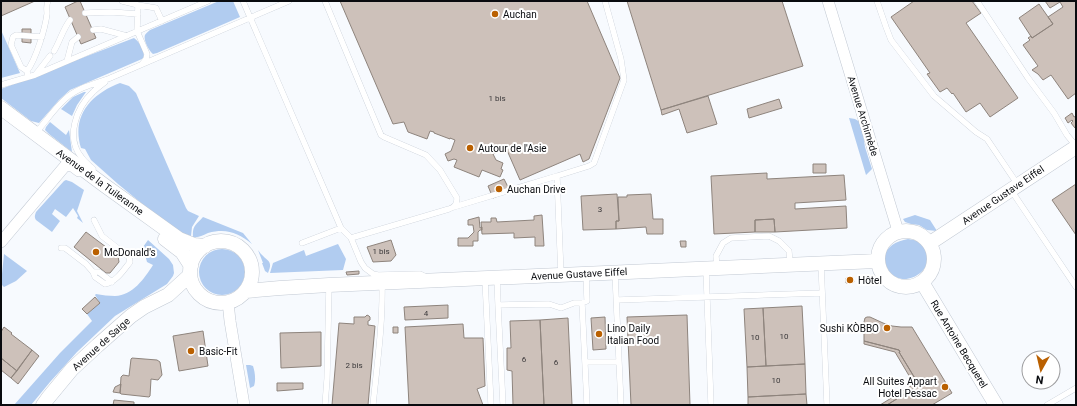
<svg xmlns="http://www.w3.org/2000/svg" width="1077" height="406" font-family="Roboto,sans-serif">
<style>
.green{fill:#b1ccf0}
.building{fill:#cdc1ba;stroke:#8e847d}
.lines{fill:none;stroke-linecap:round;stroke-linejoin:round}
.service-casing{stroke:#c2c9d3;stroke-width:6}
.minor-casing{stroke:#c2c9d3;stroke-width:12}
.tertiary-casing{stroke:#c2c9d3;stroke-width:15}
.service{stroke:#fff;stroke-width:5.5}
.minor{stroke:#fff;stroke-width:11}
.tertiary{stroke:#fff;stroke-width:14}
.poi-dot{fill:#ba6000;stroke:#fff;stroke-width:1.5}
.labels{text-anchor:middle;dominant-baseline:central;stroke-width:4;stroke-linejoin:round;paint-order:stroke}
.number-label{font-size:8px;fill:#3a383a}
.poi-label{font-size:10px;fill:#090b0f;stroke:#fff;text-anchor:start}
.street-label{font-size:10px;fill:#090b0f;stroke:#fff}
</style>
<rect width="100%" height="100%" fill="#f7fafe"/>
<!-- green -->
<path class="green" d="M219,1H233L240,17L157,53L153,54C149,51 143,40 145,35C146,33 148,32 150,30Z
M1,30L20,73L1,78Z
M134,38C140,42 144,50 144,57L142,59L70,90L59,100L39,123L31,121L1,98V89Z
M120,83L129,86L136,93L186,208L188,211L199,216L192,227L191,236L180,232L157,216L118,184L91,160L85,149L81,148C71,116 91,94 120,83Z
M84,92H86L77,105L72,116L61,109L73,97Z
M849,118L855,119L860,122L862,127L865,147L872,169L866,175Z
M50,122L66,135L69,130L72,152L49,134L45,130L46,127Z
M66,180L72,182L84,190L77,211L83,223L77,218L78,216L73,208L66,217L55,209L52,214L60,221L52,232L36,220C34,217 35,215 36,212L64,181Z
M915,215L930,220L937,231L927,230L919,225L911,224L905,222L903,219Z
M203,217L243,233L252,244C238,233 227,228 208,233C203,235 199,238 193,237C192,226 196,225 203,217Z
M908,239C916,240 924,242 927,251C935,272 902,290 889,271C877,253 891,242 908,239Z
M148,240L169,259L173,265L174,273L173,276L167,284L115,316L77,352L50,382L31,405H14L60,353L92,321L87,314L100,303L95,295L96,294C102,295 109,296 115,296C133,295 144,279 153,265L147,262L143,247Z
M338,244L346,259L343,270L270,273L273,263L304,250L306,256Z
M199 272a23 23 0 1 1 46 0a23 23 0 1 1-46 0Z
M258,250C266,262 274,259 268,273L265,271L262,263H263Z
M4,254L27,271L16,281L4,287L1,284Z
M246,365H250L253,366C255,372 256,380 254,386L250,388Z"/>
<!-- building -->
<path class="building" d="M1,1H35L1,16Z
M78,1H80L96,38L81,44L65,7Z
M340,1H587L620,78L589,159L583,162L580,154L520,180L506,148L493,154L496,160L503,163L501,169L503,170L500,177L482,170L479,177L454,167L457,160L454,159L448,161L445,154L451,151L455,140L450,138V139L434,133V132L430,131L427,139L408,132L404,122L393,124Z
M627,1H782L803,66L661,110Z
M914,1H972L981,13L966,23L1018,98L990,117L980,103L966,112L953,93L952,94L947,88L940,92L927,74L930,73L891,17Z
M1045,1H1076V93L1068,99L1051,75L1043,80L1038,74L1032,70L1038,66L1023,45L1030,40L1028,38L1031,36L1032,38L1053,24L1048,17L1063,7L1060,2L1050,8Z
M1039,4L1053,24L1032,38L1019,18Z
M22,29H31V43L22,42Z
M708,96L717,124L687,133L679,109L662,115L661,110Z
M779,99L782,108L749,118L747,109Z
M1072,113L1074,117L1076,116V128H1075L1071,123L1073,121L1072,120L1068,123L1065,118Z
M813,164H826V173H813Z
M767,173V179L844,175L846,200L795,203V209L846,206L847,228L775,232L774,219L755,220V232L714,234L711,176Z
M504,179L510,191L493,198L488,186Z
M1076,184V235L1052,200Z
M617,194L619,221H616V229L583,230L581,196Z
M651,194L653,219H663V234H647L646,227L616,229V221H619L618,197H627V195Z
M542,215L544,246H535V237L514,238V233L482,234L481,222H491V218H496L497,222L534,220V216Z
M479,217L480,228L482,227V230H480L478,232V241H473V246H458V238H468L474,232L473,225H468V220Z
M774,219L775,232H755V220Z
M86,232L118,256L119,262L110,273H106L74,247Z
M391,240L396,255L391,261L373,262L367,247Z
M680,241H686V247H681Z
M359,271V274L347,275L346,272Z
M846,278H853L854,282L846,283Z
M95,297L100,303L87,314L82,309Z
M448,305V318L405,320L404,307Z
M802,306L805,364L766,366L763,308Z
M763,308L766,366L747,367L744,309Z
M367,315L369,316L370,317V320L368,321V325L375,326L368,405H332L339,323L354,324V317H365Z
M687,315L690,405H631L627,317Z
M605,317L606,349L593,350L591,318Z
M867,317H870L883,323L892,326L901,327H912L952,393L932,405H887L919,385L899,352H900L899,350L864,341V332H865L864,322L865,318Z
M568,318L572,405H544L540,320Z
M540,320L544,405H513L512,371L507,370V348H511L510,321Z
M463,324L464,338H483L485,386L477,389L483,405H409L405,327Z
M4,327L12,333L11,334L32,350L17,371L1,358V332Z
M393,327H398V333H393Z
M203,331L208,366L179,371L173,336Z
M321,332V366L281,368L280,333Z
M864,341L899,350L900,352H899L919,385L887,405H880L914,384L895,352L864,344Z
M32,350L39,356L18,384L11,378Z
M1,358L17,371L11,378L1,370Z
M132,358L157,360L160,362L162,375L158,380L151,379L150,396L149,397L121,394L120,393L121,377L123,375L129,376L131,359Z
M805,364L806,394L748,397L747,367Z
M277,383H303V389L277,391Z
M121,384L120,393L113,392L115,387Z
M806,394L807,405H748V397Z
M114,400L134,402V405H113Z"/>
<g class="lines">
<!-- service casing -->
<g class="service-casing">
<path id="service" d="M122,1L138,5L137,31L147,54L146,59L142,64
M243,1L341,228L351,238L361,262L365,268L373,274L378,275L420,274L426,277
M325,1L381,135L384,137L426,155L440,170L457,198C457,204 455,207 449,209L351,238
M877,1L886,27L891,40L934,96L976,132L987,139L1018,185
M977,1L1028,78L1054,113L1067,135L1076,146
M138,5L156,8L162,21
M85,13L111,12L138,14
M93,30L101,29L127,36
M54,51C60,41 63,29 70,20
M67,61L72,42L78,37
M27,71L21,67L11,45L13,37L16,35L42,37
M36,74L50,56
M28,77L27,71C36,59 45,29 47,14C47,9 46,5 48,1
M1,85L35,75L208,1
M33,132L37,130L40,128C48,118 56,107 65,99C77,88 93,84 108,79L289,1
M93,169C90,166 85,162 82,158C65,138 76,108 93,92C97,88 101,85 105,82
M1011,190L1076,287
M454,207L557,176
M302,243L341,228
M61,248H65L86,264L93,272L95,277L105,284C116,282 123,271 130,262L129,257L102,236L94,220
M821,263L827,405
M717,268L716,256L723,243L731,238L769,236L779,241L789,251L790,264
M706,269L711,405
M93,272H99L112,282
M615,273L621,405
M561,275L557,176L589,166L594,163L624,80L621,59L605,1
M497,278L498,305L549,304L561,308L574,303H582L587,301L586,274
M485,279L491,405
M617,300L822,293
M582,303L587,405
M498,305L503,405
M585,362H619
M325,405L327,379L329,285
M373,405C377,365 383,324 382,283
M1047,405L1076,388"/>
</g>
<!-- minor casing -->
<g class="minor-casing">
<path id="minor" d="M828,1L898,231
M1,242L65,166L71,165L79,171
M228,302L230,321L244,405"/>
</g>
<!-- tertiary casing -->
<g class="tertiary-casing">
<path id="tertiary" d="M1,108L104,185L179,239L194,245L205,246
M878 259a28 28 0 1 1 56 0a28 28 0 1 1-56 0Z
M165,239L182,252L191,266
M190 272a31 31 0 1 1 62 0a31 31 0 1 1-62 0Z
M930,243L1076,147
M922,282L996,405
M246,291L280,288L329,285L877,261
M43,405L48,398L72,369L98,345L131,316L144,307L168,295L190,275"/>
</g>
<!-- service -->
<use href="#service" class="service"/>
<!-- minor -->
<use href="#minor" class="minor"/>
<!-- tertiary -->
<use href="#tertiary" class="tertiary"/>
</g>
<!-- markers -->
<g class="poi-dot">
<circle cx="495" cy="14" r="4"/>
<circle cx="470" cy="148" r="4"/>
<circle cx="499" cy="189" r="4"/>
<circle cx="96" cy="252" r="4"/>
<circle cx="850" cy="280" r="4"/>
<circle cx="887" cy="328" r="4"/>
<circle cx="599" cy="334" r="4"/>
<circle cx="191" cy="351" r="4"/>
<circle cx="945" cy="387" r="4"/>
</g>
<g class="labels">
<!-- number labels -->
<g class="number-label">
<text x="497" y="98">1 bis</text>
<text x="600" y="209">3</text>
<text x="381" y="251">1 bis</text>
<text x="426" y="313">4</text>
<text x="784" y="336">10</text>
<text x="755" y="337">10</text>
<text x="524" y="359">6</text>
<text x="556" y="362">6</text>
<text x="354" y="365">2 bis</text>
<text x="776" y="380">10</text>
</g>
<!-- poi labels -->
<g class="poi-label">
<text x="503" y="14">Auchan</text>
<text x="478" y="148">Autour de l'Asie</text>
<text x="507" y="189">Auchan Drive</text>
<text x="104" y="252">McDonald's</text>
<text x="858" y="280">Hôtel</text>
<text x="607" y="328">Lino Daily<tspan x="607" dy="12">Italian Food</tspan></text>
<text x="879" y="328" text-anchor="end">Sushi KÒBBO</text>
<text x="199" y="351">Basic-Fit</text>
<text x="937" y="381" text-anchor="end">All Suites Appart<tspan x="937" dy="12">Hotel Pessac</tspan></text>
</g>
<!-- street labels -->
<g class="street-label">
<text transform="translate(863 116) rotate(73)">Avenue Archimède</text>
<text transform="translate(100 182) rotate(36)">Avenue de la Tuileranne</text>
<text transform="translate(1003 195) rotate(-34)">Avenue Gustave Eiffel</text>
<text transform="translate(579 274) rotate(-3)">Avenue Gustave Eiffel</text>
<text transform="translate(101 344) rotate(-42)">Avenue de Saige</text>
<text transform="translate(959 344) rotate(59)">Rue Antoine Becquerel</text>
</g>
</g>
<!-- border -->
<rect width="1077" height="406" fill="none" stroke="#090b0f" stroke-width="4"/>
<!-- north arrow -->
<g transform="translate(1041 370) rotate(188)"><circle r="19" fill="#ffffff" stroke="#9d9d9f"/>
<path d="M0-3L7 15L0 10L-7 15Z" fill="#ba6000"/>
<text y="-6" font-size="11" font-weight="bold" text-anchor="middle" fill="#090b0f">N</text>
</g>
</svg>
